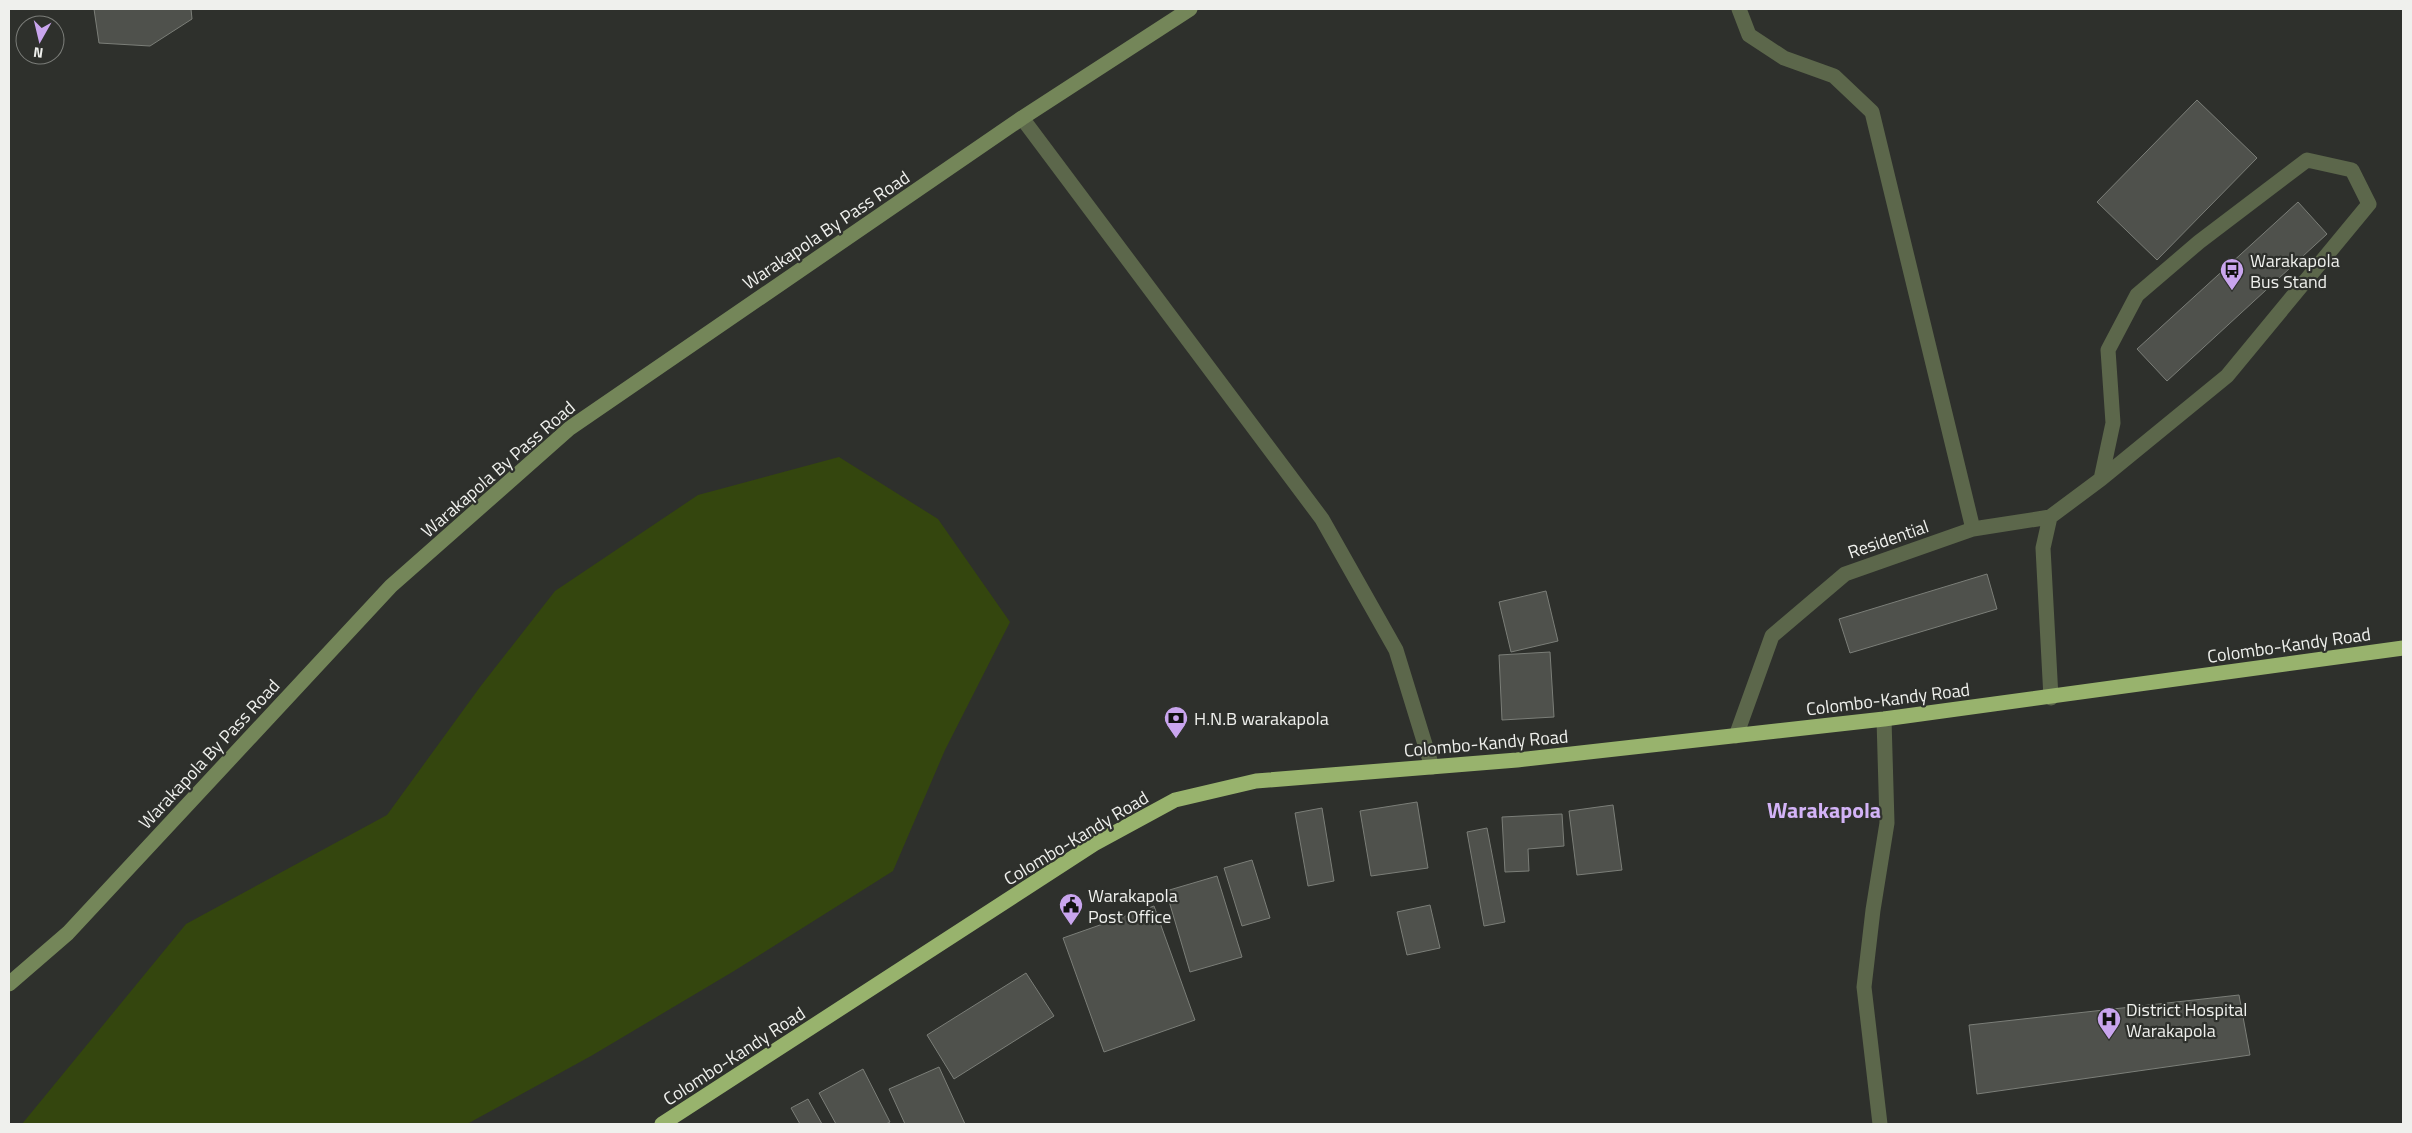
<svg xmlns="http://www.w3.org/2000/svg" width="2412" height="1133" font-family="'Titillium Web',sans-serif">
<style>
.green{fill:#34460e}
.building{fill:#4f514c;stroke:#7b7e78}
.lines{fill:none;stroke-linecap:round;stroke-linejoin:round}
.lane{stroke:#5c674b;stroke-width:15}
.street{stroke:#5c674b;stroke-width:15}
.secondary{stroke:#748659;stroke-width:15}
.highway{stroke:#98b36d;stroke-width:15}
.labels{text-anchor:middle;dominant-baseline:central;stroke-width:4.5;stroke-linejoin:round;paint-order:stroke}
.street-label{font-size:18px;fill:#eff0ed;stroke:#2e302c}
.poi-label{font-size:18px;fill:#eff0ed;stroke:#2e302c;text-anchor:start}
.district-label{font-size:22px;font-weight:bold;fill:#d3b3f7;stroke:#2e302c}
</style>
<rect width="100%" height="100%" fill="#2e302c"/>
<!-- green -->
<path class="green" d="M839,457L938,519L1010,622L945,750L893,871L734,971L591,1056L467,1124H22L186,924L387,815L480,687L555,591L698,495Z"/>
<!-- building -->
<path class="building" d="M94,9H191L192,19L150,46L99,43Z
M2197,100L2257,158L2157,260L2097,202Z
M2298,202L2327,234L2167,381L2137,349Z
M1987,574L1997,609L1850,653L1839,619Z
M1546,591L1558,641L1511,652L1499,602Z
M1550,652L1554,717L1502,720L1499,655Z
M1417,802L1428,868L1371,876L1360,811Z
M1613,805L1622,870L1577,875L1569,811Z
M1322,808L1334,881L1308,886L1295,813Z
M1562,814L1564,846L1528,849L1529,871L1505,872L1502,817Z
M1487,828L1505,922L1484,926L1467,832Z
M1252,860L1270,918L1242,926L1224,868Z
M1217,876L1242,957L1190,972L1166,891Z
M1430,905L1440,948L1407,955L1397,912Z
M1154,906L1195,1020L1104,1052L1063,938Z
M1026,973L1054,1016L954,1079L927,1035Z
M2239,995L2250,1055L1977,1094L1969,1025Z
M939,1067L965,1124H905L889,1089Z
M863,1069L890,1122L886,1124H836L819,1093Z
M808,1099L822,1124H800L791,1108Z"/>
<g class="lines">
<!-- lane -->
<path class="lane" d="M1739,9L1749,35L1784,58L1834,76L1872,112L1973,529
M2050,517L2043,548L2051,698
M1736,736L1772,636L1845,574L1973,529L2050,517L2101,479L2227,376L2369,204L2352,170L2307,160L2199,242L2137,295L2108,350L2113,423L2101,479"/>
<!-- street -->
<path class="street" d="M1022,118L1322,519L1396,650L1432,767
M1880,1124L1864,987L1873,910L1887,823L1884,719"/>
<!-- secondary -->
<path class="secondary" d="M9,984L68,933L391,586L570,428L1022,118L1190,9"/>
<!-- highway -->
<path class="highway" d="M662,1124L1094,844L1175,800L1256,781L1517,760L1884,719L2403,648"/>
</g>
<!-- icons -->
<defs>
<g id="bus-pin" transform="scale(1.25)"><path d="M0 17L-7.5 6A9.5 9.5 0 1 1 7.5 6Z" fill="#c9a5ee" stroke="#2e302c"/><path d="M-5-6H5V4H4V6H2V4H-2V6H-4V4H-5ZM-3.5-4V0h7V-4ZM-3.5 1.2v1.5H-2V1.2ZM2 1.2v1.5H3.5V1.2Z" fill="#111"/></g>
<g id="bank-pin" transform="scale(1.25)"><path d="M0 17L-7.5 6A9.5 9.5 0 1 1 7.5 6Z" fill="#c9a5ee" stroke="#2e302c"/><path d="M-6-4H6V4H-6ZM0-2.3a2.3 2.3 0 1 0 0 4.6a2.3 2.3 0 1 0 0-4.6Z" fill="#111"/></g>
<g id="civic-pin" transform="scale(1.25)"><path d="M0 17L-7.5 6A9.5 9.5 0 1 1 7.5 6Z" fill="#c9a5ee" stroke="#2e302c"/><path d="M-.6-6.5H3V-4.5H.6V-3L4-1V1h2V6H-6V1h2V-1L-.6-3ZM-1.2 2.5V6h2.4V2.5Z" fill="#111"/></g>
<g id="hospital-pin" transform="scale(1.25)"><path d="M0 17L-7.5 6A9.5 9.5 0 1 1 7.5 6Z" fill="#c9a5ee" stroke="#2e302c"/><path d="M-5-5h3v3.5h4V-5h3V5h-3V1.5h-4V5h-3Z" fill="#111"/></g>
</defs>
<g fill-rule="evenodd">
<use href="#bus-pin" x="2232" y="270"/>
<use href="#bank-pin" x="1176" y="718"/>
<use href="#civic-pin" x="1071" y="905"/>
<use href="#hospital-pin" x="2109" y="1019"/>
</g>
<g class="labels">
<!-- street labels -->
<g class="street-label">
<text transform="translate(826 230) rotate(-34)">Warakapola By Pass Road</text>
<text transform="translate(498 469) rotate(-41)">Warakapola By Pass Road</text>
<text transform="translate(1888 539) rotate(-19)">Residential</text>
<text transform="translate(2289 645) rotate(-8)">Colombo-Kandy Road</text>
<text transform="translate(1888 699) rotate(-7)">Colombo-Kandy Road</text>
<text transform="translate(1486 743) rotate(-5)">Colombo-Kandy Road</text>
<text transform="translate(209 754) rotate(-47)">Warakapola By Pass Road</text>
<text transform="translate(1076 838) rotate(-31)">Colombo-Kandy Road</text>
<text transform="translate(734 1056) rotate(-33)">Colombo-Kandy Road</text>
</g>
<!-- poi labels -->
<g class="poi-label">
<text x="2250" y="260">Warakapola<tspan x="2250" dy="21">Bus Stand</tspan></text>
<text x="1194" y="718">H.N.B warakapola</text>
<text x="1088" y="895">Warakapola<tspan x="1088" dy="21">Post Office</tspan></text>
<text x="2126" y="1009">District Hospital<tspan x="2126" dy="21">Warakapola</tspan></text>
</g>
<!-- district labels -->
<g class="district-label">
<text x="1824" y="810">Warakapola</text>
</g>
</g>
<!-- border -->
<rect width="2412" height="1133" fill="none" stroke="#eff0ed" stroke-width="20"/>
<!-- north arrow -->
<g transform="translate(40 40) rotate(188)"><circle r="24" fill="#2e302c" stroke="#7b7d79"/>
<path d="M0-4L9 19L0 12L-9 19Z" fill="#c9a5ee"/>
<text y="-8" font-size="14" font-weight="bold" text-anchor="middle" fill="#eff0ed">N</text>
</g>
</svg>
